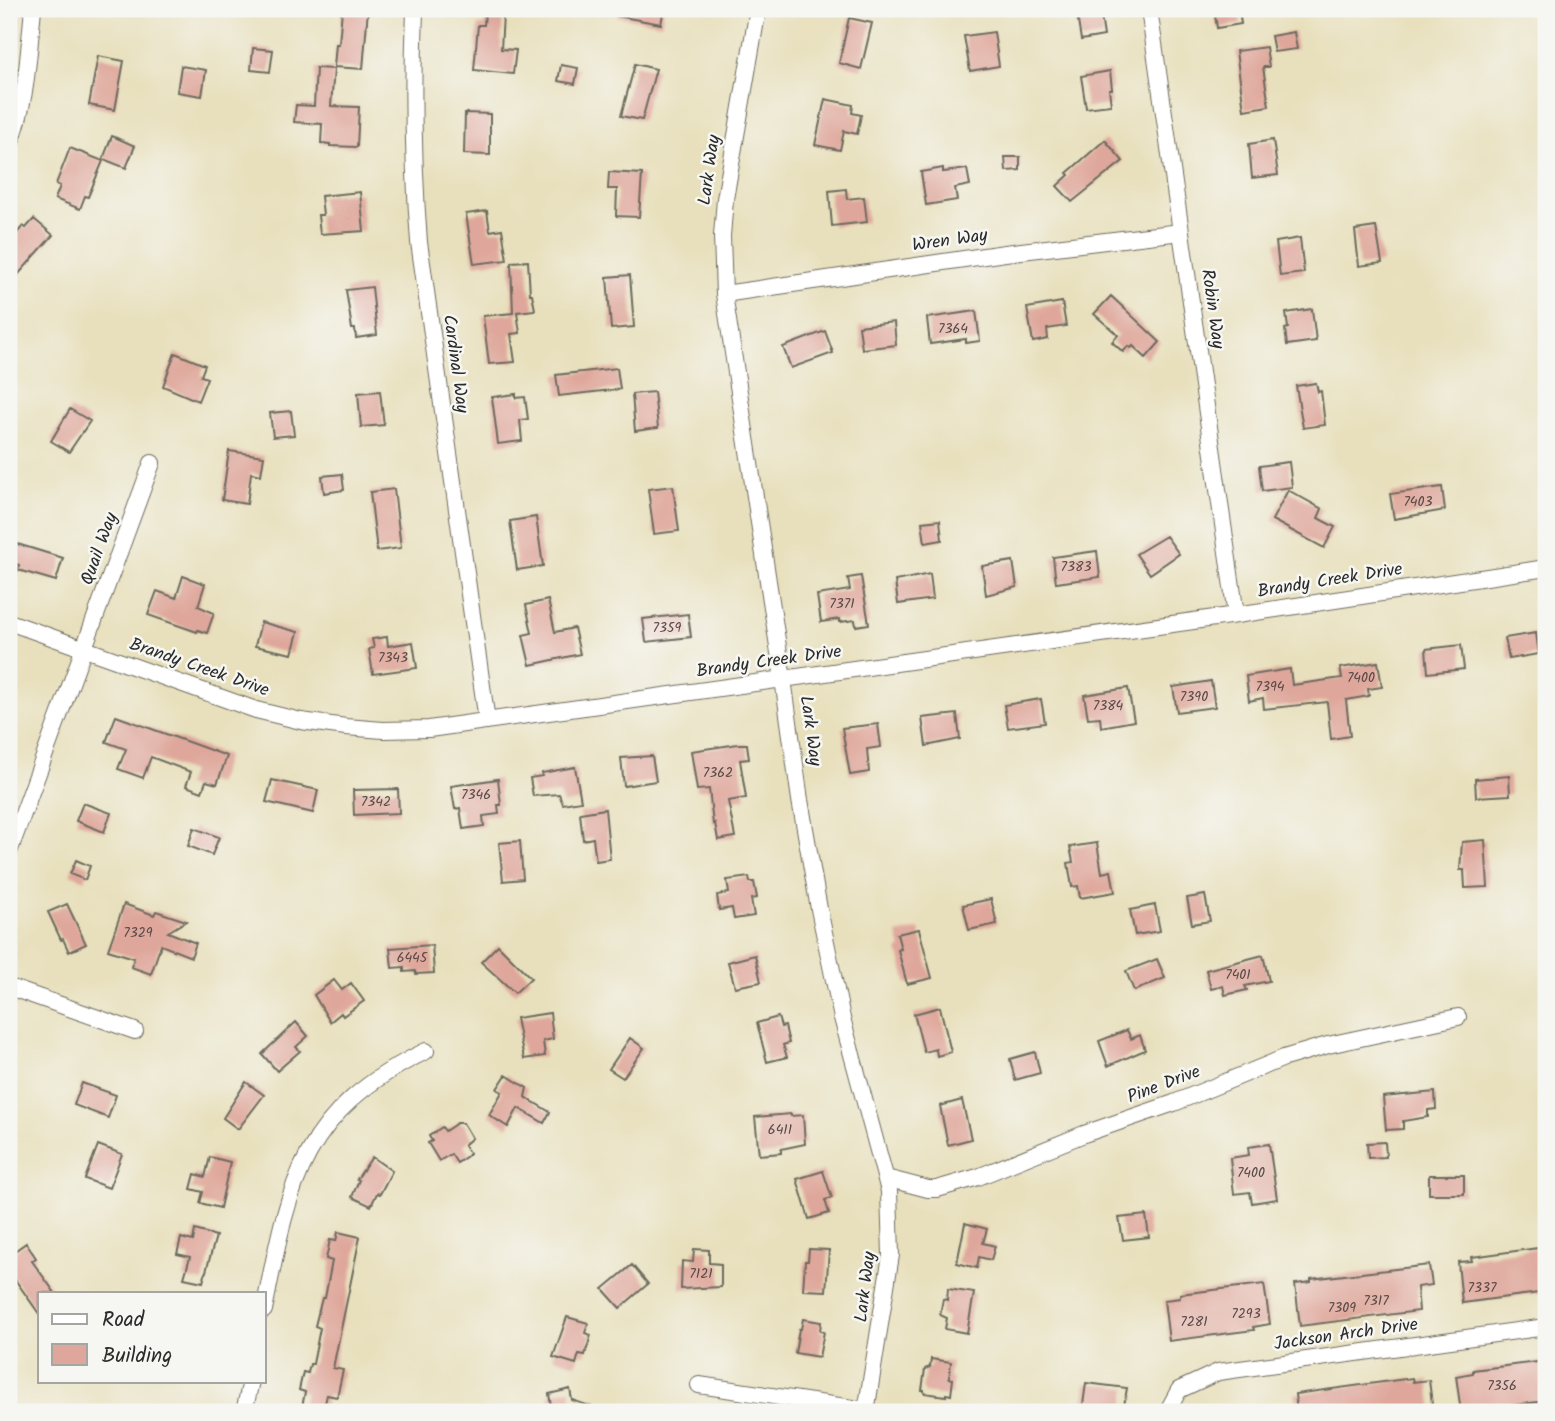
<svg xmlns="http://www.w3.org/2000/svg" width="1555" height="1421" font-family="Kalam,sans-serif">
<style>
.building{fill:#dfa79b}
.lines{fill:none;stroke-linecap:round;stroke-linejoin:round}
.street-casing{stroke:#6d6a5e;stroke-width:18}
.street{stroke:#fff;stroke-width:16}
.labels{text-anchor:middle;dominant-baseline:central;stroke-width:5;stroke-linejoin:round;paint-order:stroke}
.number-label{font-size:14px;fill:#584a47}
.street-label{font-size:18px;fill:#2b2b2b;stroke:#f6f6f2}
</style>
<rect width="100%" height="100%" fill="#f6f6f2"/>
<filter id="ink" filterUnits="userSpaceOnUse"><feTurbulence type="fractalNoise" baseFrequency=".0143" numOctaves="2"/><feDisplacementMap in="SourceGraphic" scale="14" xChannelSelector="R" yChannelSelector="G"/><feConvolveMatrix kernelMatrix="1 2 1 2 8 2 1 2 1" color-interpolation-filters="sRGB"/></filter>
<filter id="wash" filterUnits="userSpaceOnUse"><feTurbulence type="fractalNoise" baseFrequency=".00686" numOctaves="4" result="noise"/><feDisplacementMap in="SourceGraphic" scale="28" xChannelSelector="R" yChannelSelector="G"/><feGaussianBlur stdDeviation="1.57" result="paint"/><feColorMatrix in="noise" values="0 0 0 0 0 0 0 0 0 0 0 0 0 0 0 0 0 1.4 0 .05"/><feComposite in="paint" operator="in"/></filter>
<g filter="url(#wash)">
<rect width="100%" height="100%" fill="#e8e0bd"/>
<g id="blocks">
<!-- building -->
<path class="building" d="M342,9H368L363,69L334,67L336,44H339Z
M618,9H664L661,24L617,16Z
M1076,9H1100L1104,36L1081,40Z
M1214,9H1239L1241,24L1217,28Z
M485,13L503,15L501,49L516,50L513,74L474,70L478,25H484Z
M849,18L872,23L861,69L839,63Z
M994,32L999,66L970,71L964,36Z
M1294,32L1297,49L1274,52L1271,36Z
M1266,47L1269,67H1263L1269,106L1244,110L1236,51Z
M253,48L273,50L270,72L251,70Z
M98,56L124,61L115,110L89,105Z
M635,64L656,69L642,120L621,116Z
M561,65L578,68L575,84L558,81Z
M181,66L206,70L202,96L177,92Z
M316,68L334,69L331,106L359,107L357,147L330,146V144L321,143L322,124L294,122L296,105L314,106Z
M1110,71L1112,89H1109L1111,105L1086,108L1081,76Z
M825,99L853,105L852,113L861,115L857,134L844,131L840,150L815,145Z
M465,113L490,114V155L464,154Z
M112,136L135,146L126,168L103,159Z
M1105,140L1123,161L1072,202L1057,186L1069,175L1067,173Z
M1273,140L1278,175L1252,178L1249,144Z
M70,148L103,161L88,197L85,196L80,209L55,199L60,186L56,184Z
M1005,157H1020V170L1006,171Z
M943,168V172L967,169L970,185L955,188L957,200L926,205L921,172Z
M609,172L642,174L639,217L616,216L617,189H608Z
M846,189L847,199L864,197L867,222L832,226L829,191Z
M360,192L364,231L320,234L318,215H323L321,196Z
M487,211L490,231L502,229L507,260L474,264L466,214Z
M34,219L53,235L9,285V242L23,226L26,228Z
M1376,227L1382,263L1359,266L1355,230Z
M1300,238L1304,273L1280,276L1276,242Z
M528,261L530,294H532L535,310L517,312L520,333L511,334L515,362L489,364L483,316L513,313L511,262Z
M630,275L634,327L611,329L607,277Z
M372,287L377,335L356,338L355,329H352L346,290Z
M1111,296L1160,342L1146,358L1133,346L1131,348L1128,346L1123,352L1112,342L1118,335L1094,314Z
M1062,302L1066,326L1047,329L1048,339L1033,342L1027,308Z
M1312,309L1316,341L1287,345L1285,329L1288,328L1286,313Z
M976,311L980,341L966,343V339L930,344L927,318Z
M894,322L896,345L862,349L859,326Z
M825,331L833,353L791,368L783,347Z
M175,353L205,365L201,376L207,378L198,401L163,386Z
M617,368L620,389L559,396L556,375Z
M1316,383L1318,392L1321,391L1325,425L1303,428L1296,386Z
M380,391L384,425L361,427L358,393Z
M654,392L658,428L635,431L632,394Z
M516,394V398L525,397L528,419L520,420L522,441L498,444L492,397Z
M70,409L90,421L69,452L51,441Z
M291,411L294,435L273,437L270,413Z
M229,451L264,456L261,475L251,473L247,504L222,500Z
M1289,462L1292,487L1262,491L1259,466Z
M342,474L344,490L324,493L322,476Z
M673,486L679,531L654,534L648,489Z
M1442,487L1445,510L1394,519L1390,494Z
M394,489L401,548L377,551L370,492Z
M1288,490L1322,509L1318,518L1335,527L1324,548L1272,520Z
M536,517L543,566L517,570L510,521Z
M940,520L942,540L925,543L922,522Z
M1166,536L1179,554L1150,574L1136,554Z
M14,543L63,558L56,581L18,570L19,565L9,562Z
M1097,551L1100,577L1056,583L1053,557Z
M1013,561L1017,587L986,595L982,566Z
M930,574L933,599L898,604L895,581Z
M183,576L205,584L198,606L214,613L207,633L198,630L197,632L148,615L157,591L176,598Z
M861,576L869,624L856,626L855,620L840,622V619L821,622L817,595L850,590L848,578Z
M548,600L555,632L574,628L580,654L530,665L523,635L532,633L526,605Z
M688,614L691,637L646,642L643,619Z
M261,622L298,632L292,654L255,646Z
M1536,633L1539,654L1509,659L1505,638Z
M387,637L388,646L413,642L417,668L373,674L369,649L374,648L372,639Z
M1461,645L1464,669L1428,673L1426,649Z
M1378,662L1382,687L1368,689L1369,696L1346,700L1350,736L1331,739L1327,702L1264,709L1263,698L1249,701L1246,676L1290,669L1292,685L1342,678L1340,668Z
M1211,681L1215,707L1177,712L1173,687Z
M1128,688L1134,721L1101,727L1100,717L1088,718L1084,695Z
M1041,699L1045,723L1008,728L1004,705Z
M957,714L960,739L926,746L922,718Z
M116,716L227,756L217,784L206,781L202,792L186,786L191,772L151,757L143,778L118,769L126,749L106,742Z
M878,724L881,747L867,749L869,772L850,775L842,728Z
M738,744H747L749,759L740,760L746,798L728,801L735,837L718,840L715,823L713,824L709,789L697,790L691,751Z
M652,756L656,781L624,786L621,758Z
M575,767L581,801L563,804L559,794L533,796L530,778L542,776V773Z
M1509,776L1510,795L1476,797L1475,779Z
M498,779L501,805H498L499,814L483,816L484,826L463,829L460,808L455,809L451,786Z
M272,780L318,790L313,813L266,802Z
M398,789L399,813L354,815L353,790Z
M83,803L111,813L104,832L76,821Z
M605,809L610,859L596,861L593,838L583,840L580,813Z
M194,828L219,837L212,855L188,846Z
M1485,840L1488,887L1465,888L1464,870H1460L1462,842Z
M520,841L523,879L503,881L499,843Z
M1097,843L1102,873L1111,871L1115,892L1080,898L1078,886L1072,887L1068,863L1073,862L1070,847Z
M76,860L90,866L85,880L70,874Z
M749,877L750,882H754L757,898L751,899L754,916L734,919L732,908L719,910L717,895L729,893L727,880Z
M1205,895L1210,921L1192,924L1187,898Z
M991,899L997,924L969,930L963,905Z
M67,904L86,944L69,952L63,939L61,940L48,912Z
M124,904L154,915L156,911L186,921L168,932L196,943L191,957L161,945L151,974L131,967L134,958L108,950Z
M1155,905L1160,931L1135,935L1130,910Z
M919,929L932,978L907,984L898,950L901,949L897,934Z
M432,945L434,973L416,974L415,971L404,972V967L392,968L390,948Z
M498,945L531,978L515,993L481,962Z
M755,955L761,982L735,987L728,962Z
M1263,955L1269,981L1245,986L1247,990L1225,995L1223,986L1211,989L1206,970Z
M1157,959L1165,978L1134,991L1126,971Z
M334,980L342,990L351,983L364,1001L343,1016L341,1013L330,1022L314,995Z
M940,1007L951,1052L937,1056L936,1049L924,1052L914,1014Z
M550,1013L553,1039L543,1041L545,1056L524,1059L516,1018Z
M778,1017L781,1027L785,1026L789,1043L783,1045L787,1057L767,1062L757,1023Z
M296,1022L308,1036L296,1047L300,1051L277,1071L262,1054Z
M1127,1030L1131,1039L1140,1035L1145,1050L1108,1066L1099,1041Z
M630,1038L644,1048L623,1078L609,1069Z
M1035,1052L1040,1073L1015,1080L1010,1059Z
M506,1075L527,1088L525,1097L550,1112L544,1123L518,1108L508,1127L489,1115L502,1092L497,1089Z
M246,1082L264,1095L238,1129L223,1118Z
M82,1083L116,1095L108,1118L74,1105Z
M1435,1092L1436,1109L1428,1110V1117L1403,1121V1129L1386,1130L1383,1097Z
M962,1100L971,1139L948,1145L940,1106Z
M791,1114V1116L803,1115L805,1144L781,1149V1153L759,1155L755,1117Z
M457,1123H463L472,1138L464,1145L470,1154L457,1163L451,1154L439,1161L428,1143L432,1141L429,1136L442,1127L445,1131Z
M1385,1142L1386,1157L1368,1158L1367,1143Z
M1269,1144L1277,1199L1252,1203L1250,1192L1234,1194L1230,1158L1249,1155L1248,1147Z
M98,1145L122,1154L109,1188L85,1179Z
M210,1157L230,1162L220,1208L200,1203L203,1192L191,1189L195,1174L205,1177Z
M372,1157L392,1171L380,1194L377,1193L371,1206L352,1197L359,1180L357,1179Z
M823,1171L832,1198L825,1200L829,1213L809,1219L797,1179Z
M1429,1175H1464V1194H1429Z
M1146,1215L1149,1237L1123,1240L1119,1218Z
M965,1223L987,1229L983,1243L995,1246L991,1260L979,1257L977,1268L957,1263Z
M195,1230L216,1236L203,1282L184,1278L190,1257L177,1254L181,1238L193,1241Z
M338,1232L360,1237L333,1368L343,1370L337,1397L327,1395L323,1412L302,1407L305,1392L299,1390L303,1372L308,1373L310,1364H313L320,1328L315,1326L322,1298H325L332,1261L326,1259L330,1240L336,1241Z
M26,1243L36,1258L32,1261L55,1293H40V1315L9,1271V1255Z
M1546,1247V1292L1462,1303L1458,1262L1472,1261L1471,1257Z
M694,1249L709,1250V1263L721,1264V1287L681,1289L682,1261L693,1262Z
M809,1249L829,1250L826,1291L803,1290L805,1261H808Z
M632,1265L648,1284L620,1308L603,1289Z
M1429,1265L1432,1285L1417,1287L1419,1311L1300,1326L1295,1284L1311,1282V1279Z
M1264,1284L1270,1324L1253,1327L1254,1330L1169,1341L1164,1300L1180,1298V1294Z
M948,1289L974,1293L967,1333L945,1329L947,1318L940,1315L943,1299L947,1300Z
M567,1317L588,1323L585,1333L591,1335L585,1355L579,1354L576,1364L553,1357Z
M803,1319L821,1322L820,1331L824,1332L819,1357L795,1353L799,1329H801Z
M931,1359L951,1362L949,1378L953,1379L951,1395L946,1394V1396L924,1393V1390H922L925,1369L930,1367Z
M1546,1361V1401L1461,1412L1456,1376L1473,1373V1370Z
M1412,1378L1413,1382L1429,1380L1433,1412H1297L1295,1394Z
M1086,1383L1127,1388L1123,1412H1082Z
M570,1389L572,1400L601,1410V1412H552L549,1394Z"/>
</g>
</g>
<g filter="url(#ink)">
<use href="#blocks" fill-opacity="0" stroke="#6d6a5e" stroke-width="2"/>
<g class="lines">
<!-- street casing -->
<g class="street-casing">
<path id="street" d="M415,9C412,87 413,164 419,242L487,721
M758,9L725,199L722,236L724,294L783,679L800,800L819,909L842,1018L889,1191L891,1255L866,1412
M1149,9L1236,615
M9,147C27,103 28,56 33,9
M724,294L1005,253L1181,232
M9,622L256,710L301,721L346,727L383,730L429,729L1236,615L1546,568
M9,852L152,463
M9,987L135,1031
M886,1178L928,1189H937L978,1177L1084,1134L1174,1103L1284,1058L1328,1045L1458,1017
M264,1310C289,1184 300,1112 426,1051
M699,1385L866,1410
M244,1412L251,1381
M1167,1412L1179,1390L1218,1372L1546,1327"/>
</g>
<!-- street -->
<use href="#street" class="street"/>
</g>
</g>
<g class="labels">
<!-- number labels -->
<g class="number-label">
<text x="953" y="329">7364</text>
<text x="1418" y="502">7403</text>
<text x="1076" y="567">7383</text>
<text x="842" y="604">7371</text>
<text x="667" y="628">7359</text>
<text x="393" y="658">7343</text>
<text x="1361" y="678">7400</text>
<text x="1270" y="687">7394</text>
<text x="1194" y="697">7390</text>
<text x="1108" y="706">7384</text>
<text x="718" y="773">7362</text>
<text x="476" y="795">7346</text>
<text x="376" y="802">7342</text>
<text x="138" y="933">7329</text>
<text x="412" y="958">6445</text>
<text x="1238" y="975">7401</text>
<text x="780" y="1130">6411</text>
<text x="1251" y="1173">7400</text>
<text x="701" y="1274">7121</text>
<text x="1482" y="1288">7337</text>
<text x="1376" y="1301">7317</text>
<text x="1342" y="1308">7309</text>
<text x="1246" y="1314">7293</text>
<text x="1194" y="1322">7281</text>
<text x="1502" y="1386">7356</text>
</g>
<!-- street labels -->
<g class="street-label">
<text transform="translate(710 170) rotate(-82)">Lark Way</text>
<text transform="translate(950 241) rotate(-8)">Wren Way</text>
<text transform="translate(1212 309) rotate(82)">Robin Way</text>
<text transform="translate(455 364) rotate(82)">Cardinal Way</text>
<text transform="translate(100 549) rotate(-70)">Quail Way</text>
<text transform="translate(1330 581) rotate(-9)">Brandy Creek Drive</text>
<text transform="translate(769 662) rotate(-8)">Brandy Creek Drive</text>
<text transform="translate(199 668) rotate(19)">Brandy Creek Drive</text>
<text transform="translate(810 731) rotate(82)">Lark Way</text>
<text transform="translate(1164 1085) rotate(-21)">Pine Drive</text>
<text transform="translate(866 1287) rotate(-83)">Lark Way</text>
<text transform="translate(1346 1335) rotate(-8)">Jackson Arch Drive</text>
</g>
</g>
<!-- margin -->
<rect width="1555" height="1421" fill="none" stroke="#f6f6f2" stroke-width="35"/>
<!-- legend -->
<rect x="38" y="1292" width="228" height="91" fill="#f6f6f2" stroke="#a5a5a2" stroke-width="2"/>
<rect x="52" y="1314" width="35" height="10" fill="#ffffff" stroke="#a5a5a2" stroke-width="2"/>
<text x="102" y="1326" font-size="21" fill="#2b2b2b">Road</text>
<rect x="52" y="1344" width="35" height="21" fill="#dfa79b" stroke="#a5a5a2" stroke-width="2"/>
<text x="102" y="1362" font-size="21" fill="#2b2b2b">Building</text>
</svg>
